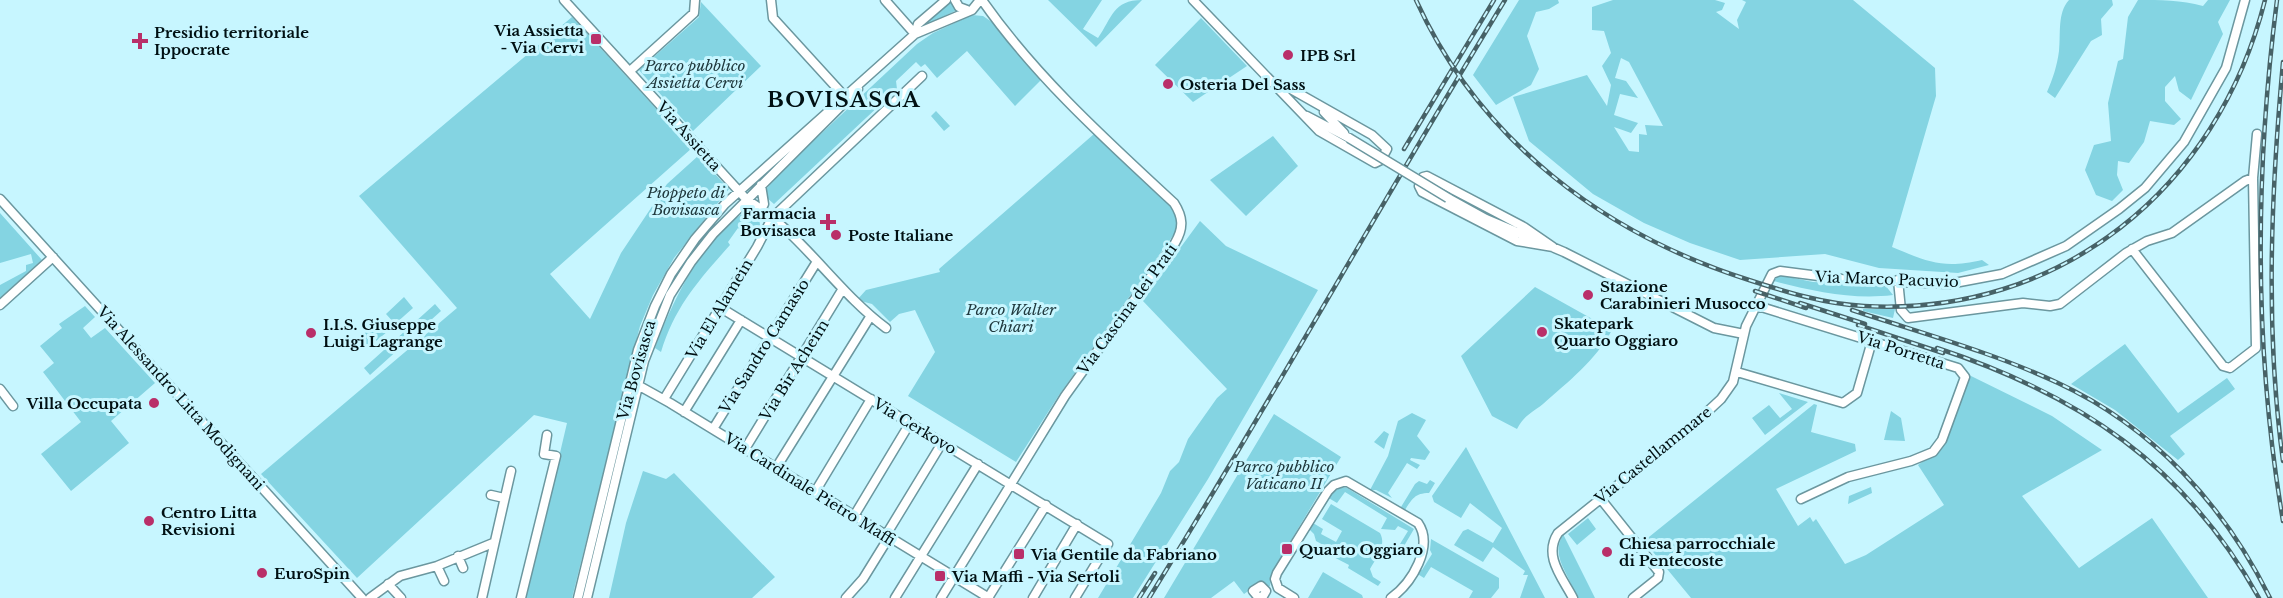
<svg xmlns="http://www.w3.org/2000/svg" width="2283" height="598" font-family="'Libre Baskerville',serif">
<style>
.green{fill:#84d4e2;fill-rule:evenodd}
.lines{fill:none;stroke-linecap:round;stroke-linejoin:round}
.minor-casing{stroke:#6b979f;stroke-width:11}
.minor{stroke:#fff;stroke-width:8}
.rail-casing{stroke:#476267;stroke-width:4.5}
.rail{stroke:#c7f6ff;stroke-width:2;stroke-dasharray:7;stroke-linecap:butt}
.minor-bridge-casing{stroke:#6b979f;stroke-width:11;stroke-linecap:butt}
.minor-bridge{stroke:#fff;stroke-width:8}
.poi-dot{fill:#b92f69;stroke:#c7f6ff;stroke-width:2}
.labels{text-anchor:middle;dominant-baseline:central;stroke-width:6;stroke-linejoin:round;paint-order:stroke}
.poi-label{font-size:15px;font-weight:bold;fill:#011013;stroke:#c7f6ff;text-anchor:start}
.park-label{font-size:15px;font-style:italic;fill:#20393e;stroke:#c7f6ff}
.street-label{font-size:15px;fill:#011013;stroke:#c7f6ff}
.district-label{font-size:21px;font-weight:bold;letter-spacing:1.5px;fill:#011013;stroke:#c7f6ff}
</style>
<rect width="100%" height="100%" fill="#c7f6ff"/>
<!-- green -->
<path class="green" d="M951,0L957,10L920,28L950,0Z
M1048,0H1102L1083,29L1098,38C1112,18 1113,0 1142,0L1096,47Z
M1519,0H1558L1559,3L1549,9L1536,12L1527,36L1539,69L1531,85L1496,105L1473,75Z
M1613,0H1715L1725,3L1722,10L1716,12L1739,29L1737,20L1746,2L1742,0H1853L1935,68L1936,96L1892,247C1928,262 1943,269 1982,260L1989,265L1958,273L1879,268L1825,254L1740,260L1690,243L1644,223L1593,194L1529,141L1513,97L1587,75L1607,106L1611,85L1602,66L1611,53L1604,31L1592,30V7ZM1621,58L1629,62L1663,126L1645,125L1647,135L1639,134V152L1629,151L1614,127L1631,133L1638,123L1614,115L1620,94L1638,98L1626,81L1615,78Z
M2069,0H2112L2113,5L2101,19L2102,35L2091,41L2055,98L2047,92C2053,78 2057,66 2059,51C2061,34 2057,13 2069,0Z
M2138,0C2160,0 2181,0 2203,6L2208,0H2230L2218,22L2223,34L2191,100L2179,91L2175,76L2165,87V101L2181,119L2174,125L2150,121L2144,142L2129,163L2118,161L2117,175L2123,190L2112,201L2096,195L2085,170L2094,145L2111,141L2108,103L2118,61L2123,59L2128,17Z
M701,2L761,66L693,131L639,70L699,17Z
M972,15L983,16L992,22L1041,80L1015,106L967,51L937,78L925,64L921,67L916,62L896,81L897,89L774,204L767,198V188L780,172L917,44L933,33Z
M572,17L692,148L550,274L590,319L621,253L667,184L698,156L729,189L674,258L653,295L640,326L572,598H526L567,423L534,415L357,578L261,474L457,308L359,196Z
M1201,18L1247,66L1193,102L1155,65Z
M936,111L950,126L944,131L931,116Z
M1094,134L1173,208L1178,222L1177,230L1059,395L1016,462L908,396L935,352L915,310L899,314L890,322L872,304L857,300L866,290L940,272L939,269Z
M1273,136L1298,166L1246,216L1210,180Z
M748,211L759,218L760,225L752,237L738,228L728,242L730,245C699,280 675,306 661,352L655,348C670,306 706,230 748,211Z
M0,213L42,260L0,298V285L26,271V265L33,263L31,254L0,263Z
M1200,221L1226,246L1318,290L1208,479L1133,598H1098L1161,493L1170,471L1179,462L1188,439L1217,398L1227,389L1142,300Z
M1779,275L1813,282L1885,285L1893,295C1852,300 1813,291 1773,281Z
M1535,287L1612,330C1595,361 1569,381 1543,404C1532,413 1524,415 1517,429L1492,416L1461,356Z
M404,297L413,308L395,324L386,314Z
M435,304L441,311L370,375L364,368Z
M85,306L95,317L83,328L91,338L105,328L155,383L111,421L129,443L71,491L41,454L81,422L43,372L54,363L40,346L62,328L59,324Z
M1863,309H1895L1893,318L1863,311Z
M379,320L388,331L369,347L360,337Z
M2125,344L2178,413L2227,378L2235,389L2170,436L2185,454L2178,460L2115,410L2071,384Z
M1969,375L2052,416L2102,450L2022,496L2079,568L2152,518L2208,598H1691L1644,541L1814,404L1817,405L1811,432L1855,444L1856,451L1776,489L1798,526L1810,517L1813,522L1816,519L1845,564L1866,555L1944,505L1918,465C1952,443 1955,412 1969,375Z
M1779,393L1808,402L1765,435L1752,418L1769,405L1780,418L1792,409Z
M1891,411L1901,418L1905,441L1884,440Z
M1412,413L1426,420L1417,436L1430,452L1425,460L1411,458L1410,460L1420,465L1417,469L1407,463L1388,493L1392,498L1376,490H1370L1388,456L1398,421Z
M1274,414L1341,457L1272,572L1270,586L1251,589L1244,594L1234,581L1211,598H1164Z
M1384,431L1389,434L1384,449L1374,442Z
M1466,447L1545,598H1520L1528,575H1523L1525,571L1493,547L1483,562L1454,545L1463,531L1468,529L1493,543L1502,528L1470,503L1461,518L1434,502L1432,496Z
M643,471L666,479L674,473L775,577L752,598H609L626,523Z
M1430,480L1435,483L1429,493C1415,493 1412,499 1405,510L1401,507L1415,484L1419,481L1427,484Z
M1341,487L1347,488L1414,529L1404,546L1400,544L1408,531L1398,526L1395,530L1381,529L1387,518L1345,492L1337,503L1327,497Z
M1871,487L1872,493L1848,504L1849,496Z
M1331,504L1380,533C1387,546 1376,558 1370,569L1373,577L1381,582L1378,586L1348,568L1349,565L1324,552L1327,547L1316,541L1314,534L1309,529L1313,523L1323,529L1321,534L1336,542L1342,531L1322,519Z
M1588,518L1596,529L1577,545L1568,534Z
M1563,534L1595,598H1577L1575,595C1569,573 1550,557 1563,534Z
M1431,539L1499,578V588L1491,598H1469L1473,591L1431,567L1424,578L1416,573L1418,569L1422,570L1432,554L1430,550Z
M1323,572L1362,595L1363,598H1308Z"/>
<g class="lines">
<!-- minor casing -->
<g class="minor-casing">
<path id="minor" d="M564,0L747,200C800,231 836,291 886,328
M771,0L773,18L846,98
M885,0L915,34
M955,0L959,7L967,10
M1193,0L1319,131L1375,163L1381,160L1387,149L1372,135L1289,88L1276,85
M915,34L972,10L980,0
M630,71L694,13L695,0
M1324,112L1344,133
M1307,116L1349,138
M1427,176L1524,227L1553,247L1517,241L1422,192L1419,186L1423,177Z
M761,185L764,204L762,208
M1448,198L1486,219L1564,252L1714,328L1744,334
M0,199L362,598
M2132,249L2223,366L2230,368L2256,348L2253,178L2257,134
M1898,280L1901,310L1908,318L2023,303L2050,306L2060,304L2126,253L2147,241L2172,233L2245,181L2253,178
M0,305L53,257
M1758,306L1958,368L1965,377L1942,440L1933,452L1911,461L1848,477L1801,499
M721,308L1108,544L1075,598
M1737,372L1843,403L1857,393L1872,341
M634,383L670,403L989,598
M0,389L13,406
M664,399L757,247L772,218L922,76
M684,412L741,320
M713,429L816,263
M745,449L842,290
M776,468L870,317
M815,492L871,399
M491,495L504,498
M1600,498L1659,572L1658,578L1633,598
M854,516L910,423
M886,535L942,443
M458,556L463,568
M437,566L444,581
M388,584L401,598
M370,598L400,576L437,566L493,543
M482,598L511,471
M521,598L556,456L544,454L547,435
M578,598L638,350L655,306L671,274L695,239L725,204L915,34L918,24L946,0
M587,598L644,361L670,295L691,262L713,234L858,89
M846,598L863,579L889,537
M895,598L978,464
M941,598L1065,396L1175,243C1184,228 1183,217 1174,203C1106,140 1035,76 982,0
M988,598L1046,505
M1033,598L1077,524
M1259,598L1253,591L1261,586L1266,591L1262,598
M1294,598L1278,588L1275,579L1277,573L1328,491L1334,485L1346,481L1418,523C1434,546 1412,583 1391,598
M1573,598C1562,577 1543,556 1558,533L1694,424L1721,399L1733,382L1746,326L1772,274L1780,271L1842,279L1949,284L2002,274L2066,246L2119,209L2145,188L2184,142L2226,68L2245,0"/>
</g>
<!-- minor -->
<use href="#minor" class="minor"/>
<!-- rail casing -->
<g class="rail-casing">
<path id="rail" d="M1416,0C1480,141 1604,234 1749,280C1786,292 1825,304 1864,306C2060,317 2218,188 2265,0
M2277,0C2255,172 2254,350 2283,521
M2283,62C2271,194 2265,329 2283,461
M1404,149L1494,0
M1755,291L1806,308
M1800,303L1865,324
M1852,310C1921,333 1992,352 2058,383C2153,427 2224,505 2270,598
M1858,325L1943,353
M1937,348C2079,395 2184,464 2259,598
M1139,598L1155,573
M1149,598C1271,401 1384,198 1505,0"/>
</g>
<!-- rail -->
<use href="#rail" class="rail"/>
<!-- minor-bridge casing -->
<g class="minor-bridge-casing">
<path id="minor-bridge" d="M1349,138L1448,198"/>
</g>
<!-- minor-bridge -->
<use href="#minor-bridge" class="minor-bridge"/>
</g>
<!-- markers -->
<g class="poi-dot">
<rect x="590" y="33" width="12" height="12" rx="3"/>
<path d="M137 32h6v6h6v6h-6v6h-6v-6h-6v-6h6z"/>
<circle cx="1288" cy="55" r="6"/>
<circle cx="1168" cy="84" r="6"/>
<path d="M825 213h6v6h6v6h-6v6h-6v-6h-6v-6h6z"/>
<circle cx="836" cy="235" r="6"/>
<circle cx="1588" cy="295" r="6"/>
<circle cx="1542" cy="332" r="6"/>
<circle cx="311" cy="333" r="6"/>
<circle cx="154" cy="403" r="6"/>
<circle cx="149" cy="521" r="6"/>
<rect x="1281" y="543" width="12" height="12" rx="3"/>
<circle cx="1607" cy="552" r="6"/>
<rect x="1013" y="548" width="12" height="12" rx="3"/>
<circle cx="262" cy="573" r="6"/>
<rect x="934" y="570" width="12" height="12" rx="3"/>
</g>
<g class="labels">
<!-- poi labels -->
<g class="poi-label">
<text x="584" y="30" text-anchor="end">Via Assietta<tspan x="584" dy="17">- Via Cervi</tspan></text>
<text x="154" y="32">Presidio territoriale<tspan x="154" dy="17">Ippocrate</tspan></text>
<text x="1300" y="55">IPB Srl</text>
<text x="1180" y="84">Osteria Del Sass</text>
<text x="816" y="213" text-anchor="end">Farmacia<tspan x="816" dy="17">Bovisasca</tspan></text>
<text x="848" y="235">Poste Italiane</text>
<text x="1600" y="286">Stazione<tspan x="1600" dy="17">Carabinieri Musocco</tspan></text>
<text x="1554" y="323">Skatepark<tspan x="1554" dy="17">Quarto Oggiaro</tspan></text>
<text x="323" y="324">I.I.S. Giuseppe<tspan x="323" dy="17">Luigi Lagrange</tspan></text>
<text x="142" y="403" text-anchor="end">Villa Occupata</text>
<text x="161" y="512">Centro Litta<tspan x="161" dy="17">Revisioni</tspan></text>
<text x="1619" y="543">Chiesa parrocchiale<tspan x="1619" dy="17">di Pentecoste</tspan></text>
<text x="1299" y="549">Quarto Oggiaro</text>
<text x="1031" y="554">Via Gentile da Fabriano</text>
<text x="274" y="573">EuroSpin</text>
<text x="952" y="576">Via Maffi - Via Sertoli</text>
</g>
<!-- park labels -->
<g class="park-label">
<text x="695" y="65">Parco pubblico<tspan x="695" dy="17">Assietta Cervi</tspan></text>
<text x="686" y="192">Pioppeto di<tspan x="686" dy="17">Bovisasca</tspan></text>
<text x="1011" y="309">Parco Walter<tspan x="1011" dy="17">Chiari</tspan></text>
<text x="1284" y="466">Parco pubblico<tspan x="1284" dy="17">Vaticano II</tspan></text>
</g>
<!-- street labels -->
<g class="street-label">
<text transform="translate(689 136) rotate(48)">Via Assietta</text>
<text transform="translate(1887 279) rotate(2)">Via Marco Pacuvio</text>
<text transform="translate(719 309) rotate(-59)">Via El Alamein</text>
<text transform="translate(1127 309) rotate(-54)">Via Cascina dei Prati</text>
<text transform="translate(764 346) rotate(-58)">Via Sandro Camasio</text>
<text transform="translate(1901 350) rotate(18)">Via Porretta</text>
<text transform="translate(636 370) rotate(-74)">Via Bovisasca</text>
<text transform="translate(794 370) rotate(-58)">Via Bir Acheim</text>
<text transform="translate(181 398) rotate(48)">Via Alessandro Litta Modignani</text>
<text transform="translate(915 426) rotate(31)">Via Cerkovo</text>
<text transform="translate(1653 455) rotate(-39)">Via Castellammare</text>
<text transform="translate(810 489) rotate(32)">Via Cardinale Pietro Maffi</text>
</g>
<!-- district labels -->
<g class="district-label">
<text x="844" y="100">BOVISASCA</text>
</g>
</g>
</svg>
